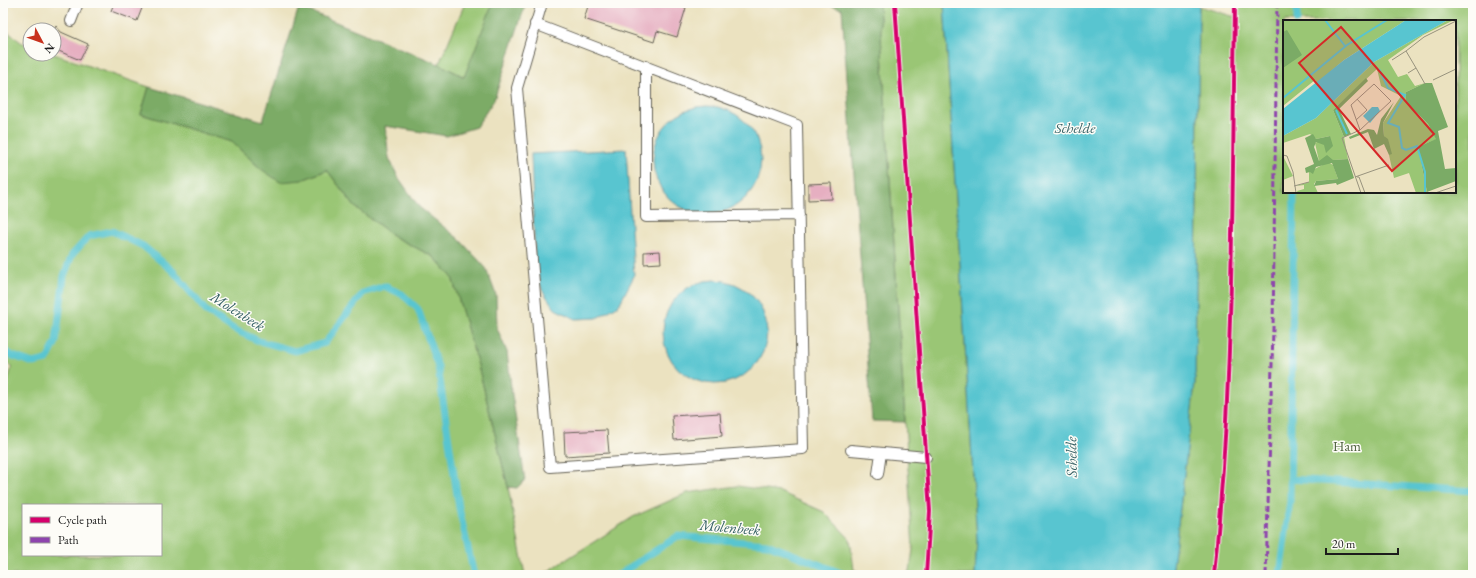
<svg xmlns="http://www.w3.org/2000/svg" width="1476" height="578" font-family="'EB Garamond',serif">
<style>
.green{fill:#9ac674;stroke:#5b7148;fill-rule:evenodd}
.forest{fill:#7bab66;stroke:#4c6441}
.water{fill:#58c5d0;stroke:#3a7076}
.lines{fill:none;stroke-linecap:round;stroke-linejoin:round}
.stream{stroke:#58c5d0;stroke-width:7}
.building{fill:#e6afc1}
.service-casing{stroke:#646155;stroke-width:12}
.service{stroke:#fff;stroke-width:10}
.quiet{stroke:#8e44ad;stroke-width:3;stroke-dasharray:6 3;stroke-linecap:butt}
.cycleway-casing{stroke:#fdfcf7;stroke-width:6}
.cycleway{stroke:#d6006c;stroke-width:4}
.labels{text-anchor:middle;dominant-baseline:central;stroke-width:3;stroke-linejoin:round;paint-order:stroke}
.park-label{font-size:14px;fill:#4e603f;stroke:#fdfcf7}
.water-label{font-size:15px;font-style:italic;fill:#346064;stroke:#fdfcf7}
.inset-river{fill:none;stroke:#58c5d0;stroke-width:2}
.inset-road{fill:none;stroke:#98937e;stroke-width:1}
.view{fill:#d62828;fill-opacity:0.15;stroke:#d62828;stroke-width:2}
.inset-edge{fill:none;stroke:#1c1c1c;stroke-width:2}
</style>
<rect width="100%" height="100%" fill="#fdfcf7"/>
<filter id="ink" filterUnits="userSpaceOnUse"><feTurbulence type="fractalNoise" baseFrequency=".025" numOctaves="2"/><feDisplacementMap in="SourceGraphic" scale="8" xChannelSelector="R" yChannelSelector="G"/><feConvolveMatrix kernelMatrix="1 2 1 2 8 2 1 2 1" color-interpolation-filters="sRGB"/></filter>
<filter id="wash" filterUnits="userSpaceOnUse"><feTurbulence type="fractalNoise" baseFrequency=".012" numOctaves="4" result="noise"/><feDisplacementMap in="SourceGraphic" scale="16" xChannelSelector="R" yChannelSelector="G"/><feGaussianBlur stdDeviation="0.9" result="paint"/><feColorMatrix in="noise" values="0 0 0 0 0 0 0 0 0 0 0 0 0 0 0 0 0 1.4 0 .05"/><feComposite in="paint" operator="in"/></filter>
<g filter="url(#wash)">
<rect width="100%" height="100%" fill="#ebe2c0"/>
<!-- green -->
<path class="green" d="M465,3H493L465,77L439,64Z
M879,3H944L977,539L975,575H904L910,571L913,549Z
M1235,3H1473V575H1172L1195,383L1199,6L1235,17ZM1284,21H1455V192H1284Z
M3,28L22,43L30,45V54H54L149,87L141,114L232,142L261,169L302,180L327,170L355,207L395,237L434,257L452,277L478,365L508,487L525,575H345L335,572L324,575H3V396L12,367L3,361ZM23,505H161V555H23Z
M737,486L780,492L824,512L850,539L854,570L870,575H542L633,517L687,493Z"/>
<!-- forest -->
<path class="forest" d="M493,3H526L494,100L476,127L447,136L385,126L389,158L398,177L419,207L459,239L486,268L496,295L497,328L507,352L512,395L525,480L517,488L508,487L478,365L452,277L434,257L395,237L355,207L327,170L302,180L280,182L261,169L232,142L141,114L149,87L263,121L299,7L439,64L464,77Z
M823,3H879L905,422L872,421L842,9Z"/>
<!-- water -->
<path class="water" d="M944,3H1199L1195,383L1172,575H975L977,539Z
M653 160a54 54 0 1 1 108 0a54 54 0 1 1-108 0Z
M626,149L634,276L619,305L597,318L575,319L555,309L542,290L535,263L531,154Z
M663 332a52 52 0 1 1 104 0a52 52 0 1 1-104 0Z"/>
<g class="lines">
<!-- stream -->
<path class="stream" d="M1297,21V3
M3,350L13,356L33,363L47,360L56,342L64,276L72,255L89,236L112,231L143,246L173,271L206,311L235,330L259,341L295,351L325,343L363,293L384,286L402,294L418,309L438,367L459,508L474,575
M1290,479L1473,491
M618,575L678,536L767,544L846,575
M1280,575L1290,501L1294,192"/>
</g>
<g id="blocks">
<!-- building -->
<path class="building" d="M114,3H144L137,21L111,11Z
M589,3H672L686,8L677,37L657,31L654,42L584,19Z
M56,26L61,32L88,44L80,60L54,49V30Z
M831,183L832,199L808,200V184Z
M660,251L661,263L644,264V252Z
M720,413L722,436L674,440L672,416Z
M607,430L609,453L565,456L564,432Z"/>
</g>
</g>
<g filter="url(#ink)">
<use href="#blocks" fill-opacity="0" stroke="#646155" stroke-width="1"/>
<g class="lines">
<!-- service casing -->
<g class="service-casing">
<path id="service" d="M71,21L78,3
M535,24L797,125L803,449L550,467L517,88L542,3
M646,66V217L799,215
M851,450L926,457
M878,474L881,453"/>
</g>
<!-- service -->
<use href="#service" class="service"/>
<!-- quiet -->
<path class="quiet" d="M1266,575L1273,329L1277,3"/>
<!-- cycleway casing -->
<g class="cycleway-casing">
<path id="cycleway" d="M895,3L930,511L926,575
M1214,575C1219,524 1223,472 1226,421C1233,282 1233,142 1235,3"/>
</g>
<!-- cycleway -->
<use href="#cycleway" class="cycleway"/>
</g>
</g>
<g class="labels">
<!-- park labels -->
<g class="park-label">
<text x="1347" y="446">Ham</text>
</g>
<!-- water labels -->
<g class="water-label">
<text x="1075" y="127">Schelde</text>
<text transform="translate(238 311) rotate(32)">Molenbeek</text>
<text transform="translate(1071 457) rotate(-91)">Schelde</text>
<text transform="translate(730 527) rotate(5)">Molenbeek</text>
</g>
</g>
<!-- overview -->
<g transform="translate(1283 20)">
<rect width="173" height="173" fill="#ebe2c0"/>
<path d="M0,0H123L61,40L34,63L32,60L0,86ZM165,0H171L140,15L105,40L115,57L124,54L132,66L142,63L123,72V82L145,104L154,119L135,127L144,172L133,173L126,153L111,158L106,135L108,133L101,116L100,103L118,76L98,66L94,49L50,90L61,117L65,139L36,141L32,123L36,121L42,125L44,132L47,116L33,119L27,114L0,123V116L33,98L91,42ZM0,136L10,156L0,160ZM45,142L50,145L55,159L33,161L31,164L35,173H15L14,171L21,169V165L13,166L26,162V152Z" fill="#9ac674"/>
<path d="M4,10L19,35L0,48V12ZM83,58L85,61L56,89L68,114L61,117L50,90ZM142,63H149L165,107L155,111L162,149L173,148V161L144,172L135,127L153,119L145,104L123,82V72ZM111,82L100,103L101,116L105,119L109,134L106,135L101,124L91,129L85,112L67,119L66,117L85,109L91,110L94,115L98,99ZM30,114L33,119L47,116L50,126L43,133L41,125L33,122L31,127L36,141L44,135L50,140L65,139L71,158L54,165L53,163L31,166L33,161L55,159L49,143L33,147L30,154L27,152L23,153L22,148L31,144L22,118Z" fill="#7bab66"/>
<path d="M123,0H165L91,42L33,98L0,116V89L61,40ZM89,87H95L97,91L87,103L80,96Z" fill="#58c5d0"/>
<path class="inset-river" d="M42,0L62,26M96,49L105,68L122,75L105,103L116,107L119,128L123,130L134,126L142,152V172M0,78L64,25L104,0M53,90L64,114"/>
<path class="inset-road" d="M109,40L123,31M133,48L142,64M125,53L133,48L123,31L141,17L173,1M150,60L173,49M73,100L84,90L74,79M77,110L108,81L91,64L68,85L77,110L59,118L78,173M0,135L4,136L10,152L13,173M72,157L106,145M74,157H76L82,173M11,166L26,162M152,173L173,166"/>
<path class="view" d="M58,7L151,114L109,151L16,43Z"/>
<rect width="173" height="173" class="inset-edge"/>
</g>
<!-- margin -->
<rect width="1476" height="578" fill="none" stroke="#fdfcf7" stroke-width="16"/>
<!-- legend -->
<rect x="22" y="504" width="140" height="52" fill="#fdfcf7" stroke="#a3a29f"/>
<rect x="30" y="517" width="20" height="6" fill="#d6006c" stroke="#a3a29f"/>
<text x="58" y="524" font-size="12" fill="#1c1c1c">Cycle path</text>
<rect x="30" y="537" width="20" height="6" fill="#8e44ad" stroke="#a3a29f"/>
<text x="58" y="544" font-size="12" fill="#1c1c1c">Path</text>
<!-- north arrow -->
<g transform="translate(42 42) rotate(131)"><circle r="19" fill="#fdfcf7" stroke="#a3a29f"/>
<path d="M0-3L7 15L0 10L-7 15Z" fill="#c8321e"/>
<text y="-6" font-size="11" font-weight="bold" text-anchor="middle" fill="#1c1c1c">N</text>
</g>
<!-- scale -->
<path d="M1326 548v6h72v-6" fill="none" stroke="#1c1c1c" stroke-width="2"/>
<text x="1332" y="548" font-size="12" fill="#1c1c1c" stroke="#fdfcf7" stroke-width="3" paint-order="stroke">20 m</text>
</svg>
